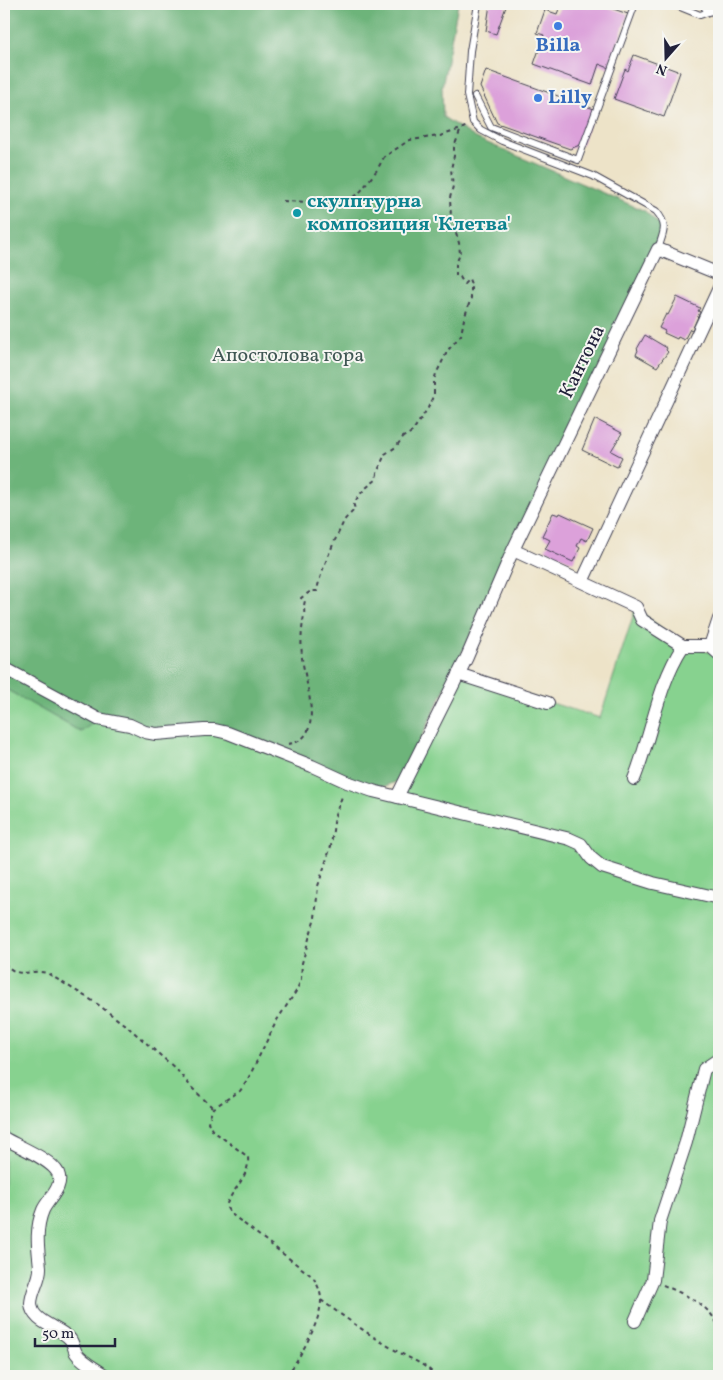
<svg xmlns="http://www.w3.org/2000/svg" width="723" height="1380" font-family="Vollkorn,serif">
<style>
.green{fill:#87d28f;stroke:#547a65}
.forest{fill:#6db47a;stroke:#486b5a}
.building{fill:#dca1da}
.lines{fill:none;stroke-linecap:round;stroke-linejoin:round}
.lane-casing{stroke:#403f50;stroke-width:8}
.street-casing{stroke:#403f50;stroke-width:14}
.primary-casing{stroke:#403f50;stroke-width:21}
.path{stroke:#403f50;stroke-width:2;stroke-dasharray:4 4;stroke-linecap:butt}
.lane{stroke:#fff;stroke-width:6}
.street{stroke:#fff;stroke-width:12}
.primary{stroke:#fff;stroke-width:19}
.shop-dot{fill:#3f7fe0;stroke:#f6f6f2;stroke-width:2}
.culture-dot{fill:#0f9aa8;stroke:#f6f6f2;stroke-width:2}
.labels{text-anchor:middle;dominant-baseline:central;stroke-width:4;stroke-linejoin:round;paint-order:stroke}
.shop-label{font-size:20px;font-weight:bold;fill:#366cbe;stroke:#f6f6f2}
.culture-label{font-size:20px;font-weight:bold;fill:#0d838f;stroke:#f6f6f2;text-anchor:start}
.park-label{font-size:20px;fill:#405754;stroke:#f6f6f2}
.street-label{font-size:20px;fill:#22223b;stroke:#f6f6f2}
</style>
<rect width="100%" height="100%" fill="#f6f6f2"/>
<filter id="ink" filterUnits="userSpaceOnUse"><feTurbulence type="fractalNoise" baseFrequency=".02" numOctaves="2"/><feDisplacementMap in="SourceGraphic" scale="10" xChannelSelector="R" yChannelSelector="G"/><feConvolveMatrix kernelMatrix="1 2 1 2 8 2 1 2 1" color-interpolation-filters="sRGB"/></filter>
<filter id="wash" filterUnits="userSpaceOnUse"><feTurbulence type="fractalNoise" baseFrequency=".0096" numOctaves="4" result="noise"/><feDisplacementMap in="SourceGraphic" scale="20" xChannelSelector="R" yChannelSelector="G"/><feGaussianBlur stdDeviation="1.12" result="paint"/><feColorMatrix in="noise" values="0 0 0 0 0 0 0 0 0 0 0 0 0 0 0 0 0 1.4 0 .05"/><feComposite in="paint" operator="in"/></filter>
<g filter="url(#wash)">
<rect width="100%" height="100%" fill="#ede3c8"/>
<!-- green -->
<path class="green" d="M636,607L682,646L719,654V1376H4V688L81,732L98,719L204,730L397,797L458,674L600,718Z"/>
<!-- forest -->
<path class="forest" d="M4,4H458L442,87L443,117L476,138L645,211L662,227L658,245L401,780L373,791L228,733H171L98,719L81,732L4,688Z"/>
<g id="blocks">
<!-- building -->
<path class="building" d="M490,4H507L496,34L486,31Z
M561,4H599L628,14L609,68L599,64L592,85L534,64L544,35L537,33L545,10L557,14Z
M634,55L680,72L664,117L614,99L625,69L628,71Z
M486,70L594,109L582,144L570,149L497,123L480,87Z
M677,297L700,308L698,311L700,312L692,330L690,329L684,340L678,337L677,339L664,333L665,331L659,328L666,314L668,315Z
M645,335L667,348L666,350L668,352L657,367L636,355L638,350L637,349Z
M595,419L622,433L611,451L622,457L617,467L582,450Z
M553,513L559,515L560,513L593,528L587,541L581,538L577,546L580,548L573,562L545,549L550,540L542,536Z"/>
</g>
</g>
<g filter="url(#ink)">
<use href="#blocks" fill-opacity="0" stroke="#403f50" stroke-width="1"/>
<g class="lines">
<!-- lane casing -->
<g class="lane-casing">
<path id="lane" d="M478,4L470,51L467,95L473,122L481,130L502,141L593,176L656,211C669,226 663,233 658,249
M673,4L700,15L714,10
M475,96L491,127L578,160L635,4"/>
</g>
<!-- street casing -->
<g class="street-casing">
<path id="street" d="M513,550L636,607L642,620L683,646
M582,582L719,288
M710,646L719,619
M4,668L98,719L130,725L145,732L156,734L204,730H215L228,733L312,766L347,782L373,791L570,839L581,844L591,858L602,867L653,883L719,898
M458,674L548,703
M634,779C652,735 657,686 683,646H710L719,654
M397,797L467,657L513,550L658,249L719,274
M4,1138C17,1146 51,1159 58,1173C64,1187 48,1199 43,1210C35,1229 38,1248 40,1267C41,1279 31,1291 31,1304C32,1323 60,1327 70,1339C73,1343 74,1349 76,1353C83,1363 97,1369 106,1376
M635,1321L653,1280L660,1221L686,1142L704,1069L719,1059"/>
</g>
<!-- primary casing -->
<g class="primary-casing">
<path id="primary" d="M710,4L719,7"/>
</g>
<!-- path -->
<path class="path" d="M283,201L339,203L348,201L361,191L377,170L384,157L405,143L410,140L440,136L461,129
M288,744C327,740 305,683 302,658C301,642 301,632 304,616C305,611 303,607 305,601L301,598L311,591H317C320,571 335,540 344,521C346,517 351,514 354,510C356,505 352,508 355,503C358,494 369,485 376,480L377,473L385,454L396,447L403,437L412,432L428,408L434,394V380L436,374L448,350L461,335L464,319L471,298V284L469,279L464,284L460,277L456,276V264L460,254L459,243L451,218L450,198L453,186L451,169L454,156V147L461,129L467,126
M4,963C21,981 27,968 47,973L96,1003L129,1028L176,1069L193,1089L213,1108
M663,1285C685,1295 708,1303 719,1327
M321,1300C344,1317 368,1334 393,1349C408,1358 424,1363 436,1376
M287,1376C299,1358 321,1322 321,1300C321,1291 317,1284 313,1277L230,1213L226,1206C232,1189 250,1177 248,1157L212,1130L208,1122L213,1108L240,1091L247,1081L277,1020L297,990L301,979L302,963L315,918L318,886L331,846L335,815L343,794"/>
<!-- lane -->
<use href="#lane" class="lane"/>
<!-- street -->
<use href="#street" class="street"/>
<!-- primary -->
<use href="#primary" class="primary"/>
</g>
</g>
<!-- markers -->
<g class="shop-dot">
<circle cx="558" cy="26" r="5"/>
<circle cx="538" cy="98" r="5"/>
</g>
<circle class="culture-dot" cx="297" cy="213" r="5"/>
<g class="labels">
<!-- shop labels -->
<g class="shop-label">
<text x="558" y="46">Billa</text>
<text x="548" y="98" text-anchor="start">Lilly</text>
</g>
<!-- culture labels -->
<g class="culture-label">
<text x="307" y="202">скулптурна<tspan x="307" dy="23">композиция 'Клетва'</tspan></text>
</g>
<!-- park labels -->
<g class="park-label">
<text x="288" y="356">Апостолова гора</text>
</g>
<!-- street labels -->
<g class="street-label">
<text transform="translate(583 362) rotate(-64)">Кантона</text>
</g>
</g>
<!-- margin -->
<rect width="723" height="1380" fill="none" stroke="#f6f6f2" stroke-width="20"/>
<!-- north arrow -->
<g transform="translate(666 58) rotate(200)" stroke="#f6f6f2" stroke-width="4" paint-order="stroke">
<path d="M0-4L9 19L0 12L-9 19Z" fill="#22223b"/>
<text y="-8" font-size="14" font-weight="bold" text-anchor="middle" fill="#22223b">N</text>
</g>
<!-- scale -->
<path d="M35 1338v8h80v-8" fill="none" stroke="#22223b" stroke-width="2.5"/>
<text x="42" y="1338" font-size="15" fill="#22223b" stroke="#f6f6f2" stroke-width="4" paint-order="stroke">50 m</text>
</svg>
